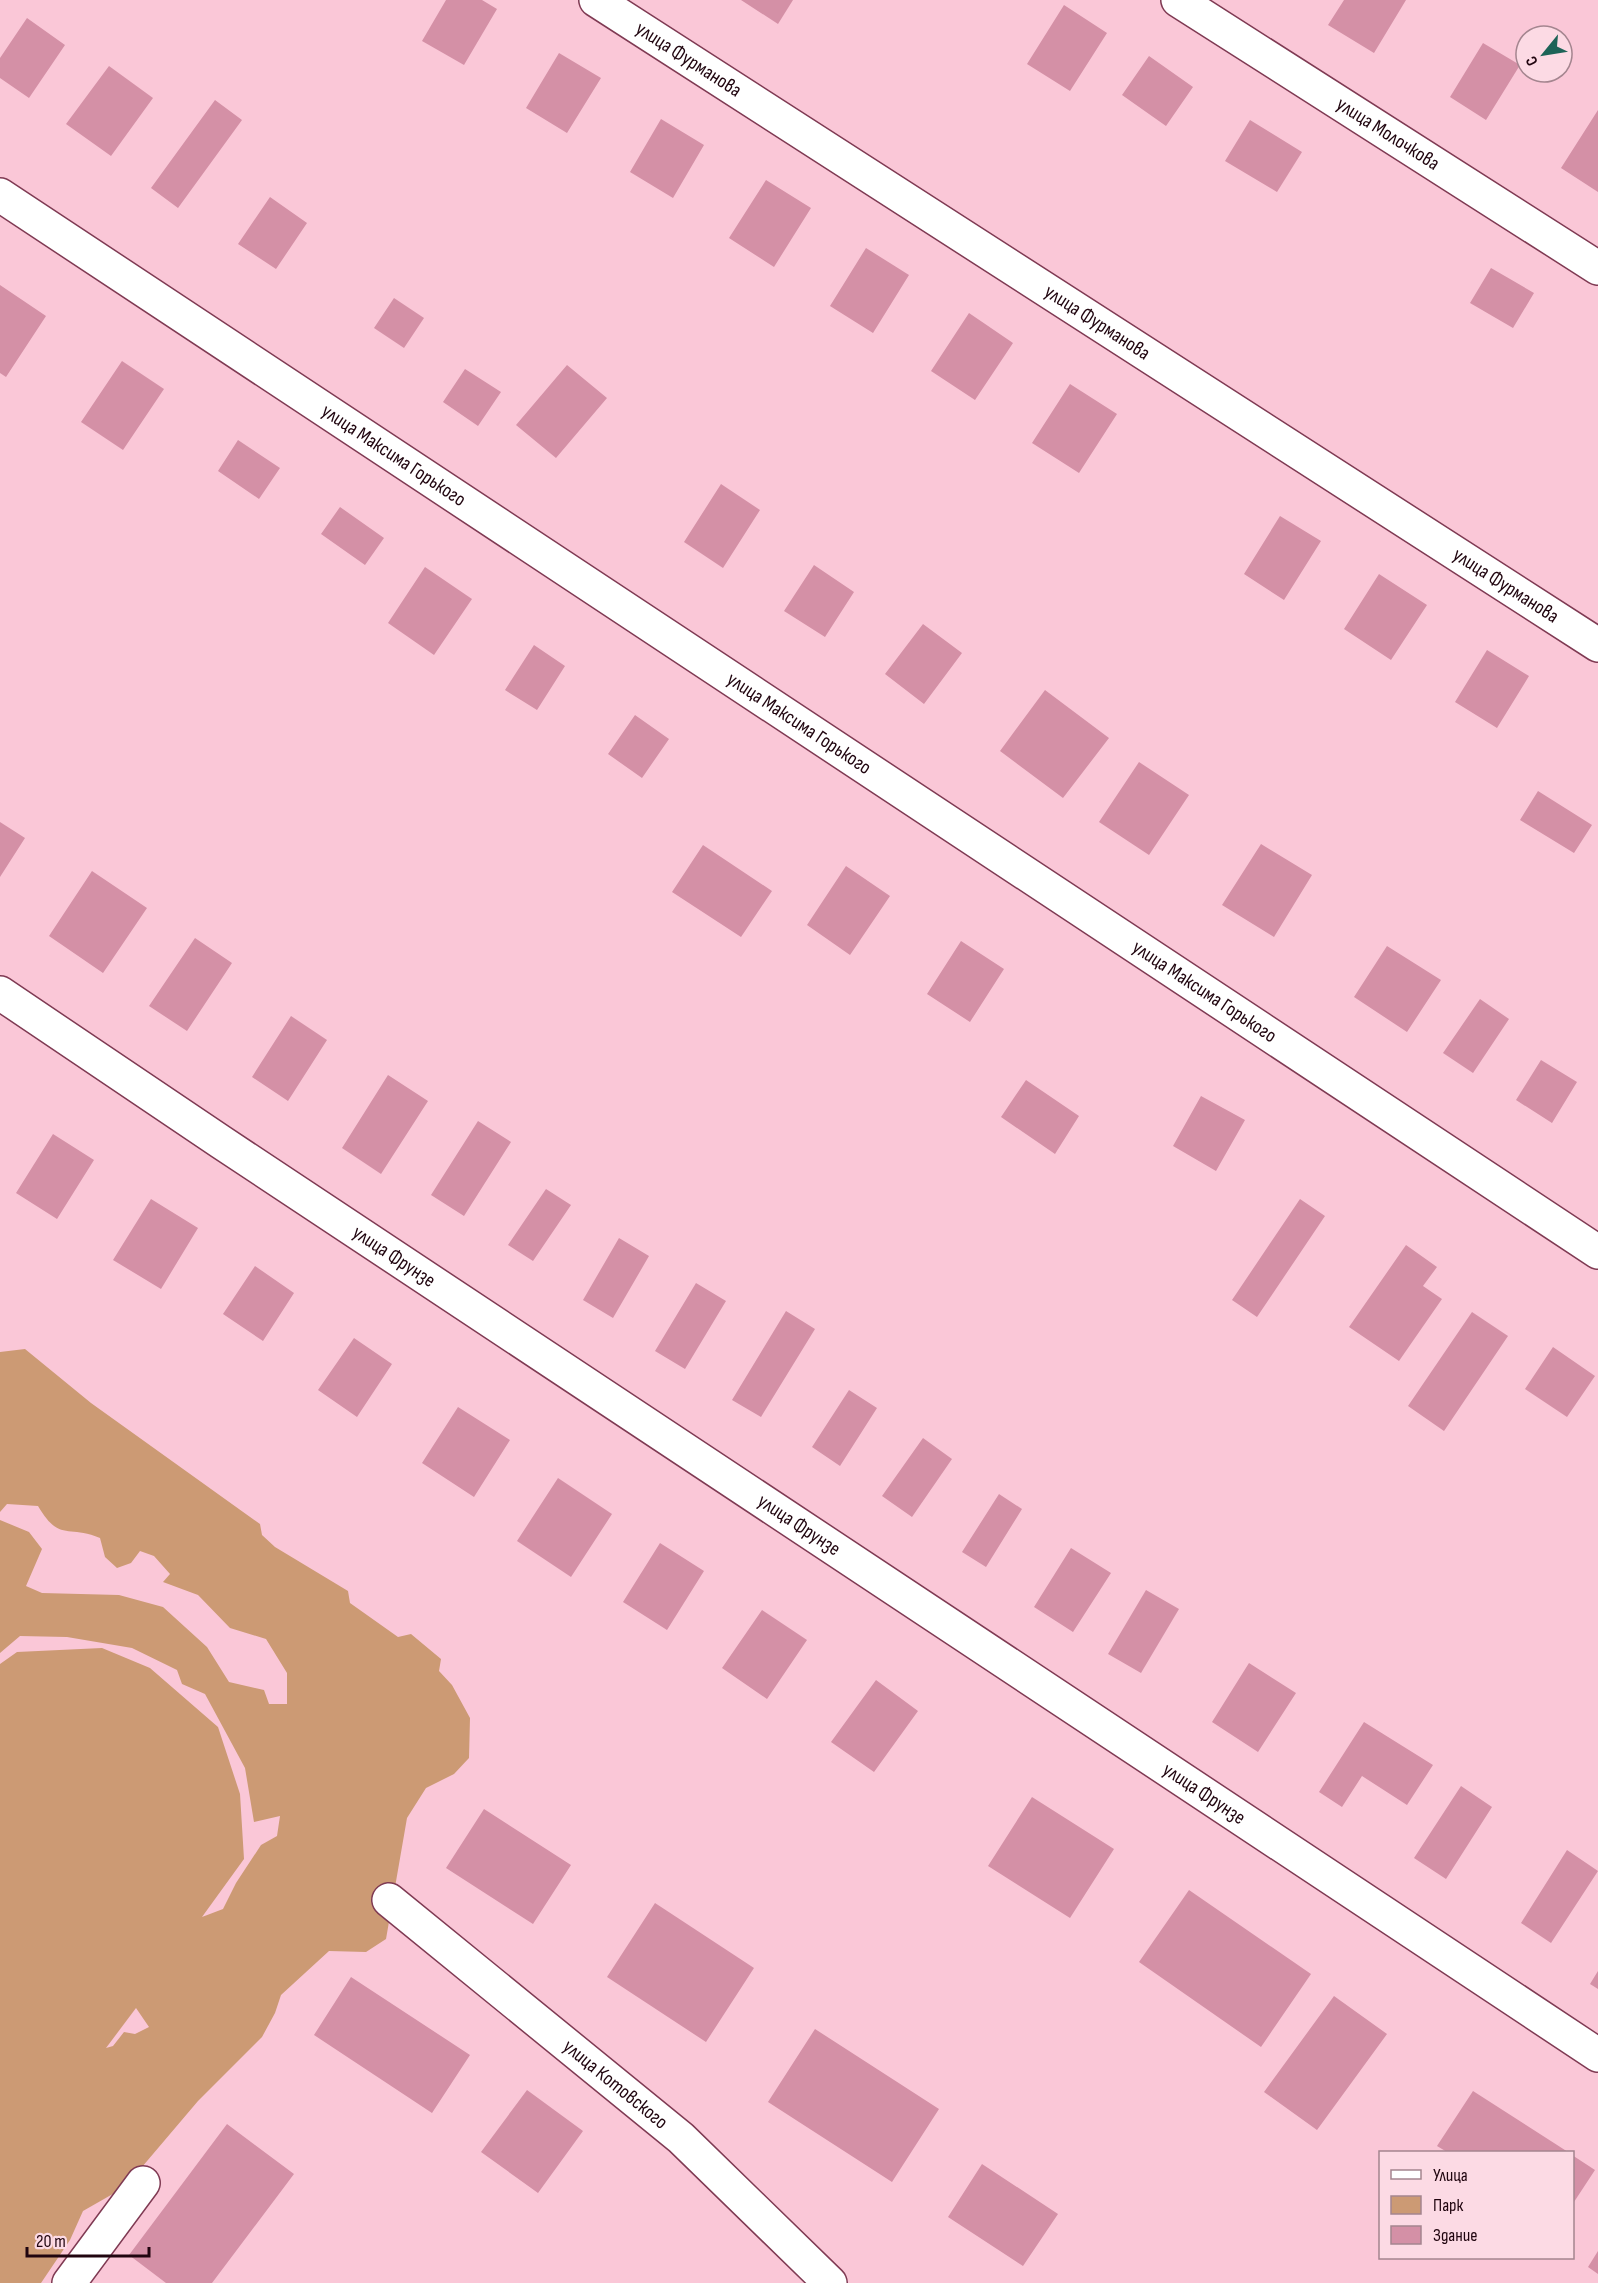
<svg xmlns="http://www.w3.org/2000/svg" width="1598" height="2283" font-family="'Sofia Sans Condensed',sans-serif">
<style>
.green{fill:#cc9a74;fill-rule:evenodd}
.building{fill:#d490a6}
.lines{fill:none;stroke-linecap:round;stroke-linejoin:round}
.minor-casing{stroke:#7f3a53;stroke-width:36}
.minor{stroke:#fff;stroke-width:33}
.labels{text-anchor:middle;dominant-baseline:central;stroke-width:4.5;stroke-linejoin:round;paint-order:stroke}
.street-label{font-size:20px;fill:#20050f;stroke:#fcdae4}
</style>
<rect width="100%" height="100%" fill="#fac7d7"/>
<!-- green -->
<path class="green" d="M25,1349L91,1403L260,1524L262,1535L275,1547L348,1591L350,1603L398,1637L411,1634L441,1659L439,1671L452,1685L470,1718L469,1758L454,1774L426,1788L407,1818L386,1939L366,1952L329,1951L281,1995L275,2013L262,2037L198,2101L125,2187L83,2211L70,2240L41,2283H0V1664L17,1652L102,1648L150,1668L218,1727L240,1794L244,1859L202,1917L223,1909L236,1883L261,1845L277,1836L280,1816L254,1822L245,1768L205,1694L182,1684L177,1670L132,1648L67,1637L20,1636L0,1653V1520L29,1532L42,1549L26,1586L42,1593L119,1595L163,1607L207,1647L229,1682L264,1690L269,1704H287V1673L266,1639L230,1628L198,1595L163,1582L170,1574L154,1556L140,1551L131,1563L117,1568L105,1557L100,1538C67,1524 60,1543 38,1506L7,1504L0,1512V1352ZM136,2008L149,2027L135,2034L124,2032L113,2046L106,2048Z"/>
<!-- building -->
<path class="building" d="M446,0H482L497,9L464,65L422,41Z
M741,0H793L778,24Z
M1344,0H1406L1374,53L1328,25Z
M1064,5L1107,33L1070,91L1027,64Z
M27,18L65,45L29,98L0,78V58Z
M1483,43L1520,65L1486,120L1450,97Z
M559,53L601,78L567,133L526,108Z
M1149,56L1193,87L1166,126L1122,95Z
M109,66L153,98L111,156L66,124Z
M215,100L242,120L178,208L151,188Z
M1598,110V192L1561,168Z
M661,119L704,145L673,198L630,172Z
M1250,120L1302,152L1277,192L1225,161Z
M766,180L811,208L774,267L729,238Z
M270,197L307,223L276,269L238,244Z
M866,248L909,275L873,333L830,306Z
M1491,268L1534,293L1513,328L1470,303Z
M0,285L46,316L6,377L0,373Z
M394,298L424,318L404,348L374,328Z
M969,313L1013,343L975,400L931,371Z
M122,361L164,389L123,450L81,422Z
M567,365L607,398L556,458L516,425Z
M465,369L501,392L478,426L443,402Z
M1070,384L1117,414L1079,473L1032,443Z
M238,440L280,468L259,499L218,471Z
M721,484L760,510L723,568L684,542Z
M340,507L384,538L365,565L321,534Z
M1280,516L1321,541L1284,600L1244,574Z
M814,565L854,592L825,637L784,611Z
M425,567L472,599L434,655L388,623Z
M1379,574L1427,605L1391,660L1344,629Z
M923,624L962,653L924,704L885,674Z
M534,645L565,666L537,710L505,690Z
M1487,650L1529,676L1497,728L1455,702Z
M1045,690L1109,738L1063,798L1000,751Z
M635,715L669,739L642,778L608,754Z
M1139,762L1189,795L1149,855L1099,822Z
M1538,791L1592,825L1574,853L1520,820Z
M0,822L25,838L0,877Z
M1261,844L1312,875L1274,937L1222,905Z
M703,845L772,891L741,937L672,892Z
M846,866L890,896L850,955L807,925Z
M92,871L147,908L103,973L49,936Z
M195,938L232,963L187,1031L149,1006Z
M961,941L1004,969L970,1022L927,994Z
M1387,946L1441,980L1407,1032L1354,997Z
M1480,999L1509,1019L1473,1073L1443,1053Z
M291,1016L327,1040L288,1101L252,1077Z
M1541,1060L1577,1082L1552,1123L1516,1100Z
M388,1075L428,1101L381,1174L342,1148Z
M1026,1080L1079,1116L1055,1154L1001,1117Z
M1201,1096L1245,1120L1216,1171L1173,1146Z
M478,1121L511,1142L464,1216L431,1195Z
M53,1134L94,1160L57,1219L16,1193Z
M546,1189L571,1205L533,1261L508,1245Z
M151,1199L198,1228L161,1289L113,1260Z
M1300,1199L1325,1216L1257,1317L1232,1300Z
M619,1238L649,1256L613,1318L583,1300Z
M1406,1245L1437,1267L1423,1286L1442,1299L1399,1361L1349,1327Z
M255,1266L294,1293L263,1341L223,1314Z
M696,1283L726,1301L685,1369L655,1351Z
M786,1311L815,1329L761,1417L732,1400Z
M1472,1312L1508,1336L1444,1431L1408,1406Z
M354,1338L392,1364L357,1417L318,1390Z
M1553,1347L1595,1376L1567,1417L1525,1389Z
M849,1390L877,1408L840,1466L812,1447Z
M458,1407L510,1440L474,1497L422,1463Z
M923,1438L952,1459L912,1517L882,1496Z
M558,1478L612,1514L571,1577L517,1541Z
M999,1494L1022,1509L986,1567L962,1552Z
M660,1543L704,1571L667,1630L623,1602Z
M1071,1548L1111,1573L1073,1632L1034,1607Z
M1146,1590L1179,1609L1141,1673L1108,1654Z
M762,1610L807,1640L767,1699L722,1668Z
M1249,1663L1296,1693L1258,1752L1212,1722Z
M876,1680L918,1711L874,1772L831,1742Z
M1364,1722L1433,1765L1407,1805L1362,1776L1342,1807L1319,1792Z
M1461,1786L1492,1807L1446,1879L1414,1858Z
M1032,1797L1114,1849L1070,1918L988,1866Z
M484,1809L571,1865L533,1924L446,1868Z
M1567,1850L1598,1871L1551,1943L1521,1923Z
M1189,1890L1311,1974L1261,2047L1139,1962Z
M655,1903L754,1968L706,2042L607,1977Z
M1598,1971V1989L1590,1984Z
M351,1977L470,2055L432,2113L314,2035Z
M1334,1996L1387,2034L1317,2130L1264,2092Z
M815,2029L939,2109L892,2182L768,2102Z
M527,2090L583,2131L538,2193L481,2152Z
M1473,2091L1568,2152H1447L1437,2146Z
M227,2124L294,2174L212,2283H166L129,2255Z
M1572,2155L1595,2170L1572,2205Z
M982,2164L1058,2214L1023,2266L948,2217Z
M1598,2251V2274L1588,2267Z"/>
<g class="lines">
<!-- minor casing -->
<g class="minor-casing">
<g id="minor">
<path id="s1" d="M596,0L1598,645"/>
<path id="s2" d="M1178,0L1598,268"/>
<path id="s3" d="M0,195L1598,1252"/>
<path id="s4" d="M0,993L221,1142L1598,2055"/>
<path id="s5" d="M389,1900L681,2138L830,2283"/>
<path d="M69,2283L143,2183"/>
</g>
</g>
<!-- minor -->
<use href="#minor" class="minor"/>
</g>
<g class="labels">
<!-- street labels -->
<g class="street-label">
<text stroke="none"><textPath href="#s1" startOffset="110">улица Фурманова</textPath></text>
<text stroke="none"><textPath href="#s2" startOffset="249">улица Молочкова</textPath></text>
<text stroke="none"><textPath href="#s1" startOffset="596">улица Фурманова</textPath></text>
<text stroke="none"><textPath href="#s3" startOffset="472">улица Максима Горького</textPath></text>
<text stroke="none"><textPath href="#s1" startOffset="1082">улица Фурманова</textPath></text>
<text stroke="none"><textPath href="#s3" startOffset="958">улица Максима Горького</textPath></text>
<text stroke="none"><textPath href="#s3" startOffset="1444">улица Максима Горького</textPath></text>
<text stroke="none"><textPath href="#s4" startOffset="474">улица Фрунзе</textPath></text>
<text stroke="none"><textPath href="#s4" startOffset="960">улица Фрунзе</textPath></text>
<text stroke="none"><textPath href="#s4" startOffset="1446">улица Фрунзе</textPath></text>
<text stroke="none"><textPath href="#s5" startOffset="292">улица Котовского</textPath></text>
</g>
</g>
<!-- legend -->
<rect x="1379" y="2151" width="195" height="108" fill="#fcdae4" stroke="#a4858f" stroke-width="1.5"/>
<rect x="1391" y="2170" width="30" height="9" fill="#ffffff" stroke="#a4858f" stroke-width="1.5"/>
<text x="1433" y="2181" font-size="18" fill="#20050f">Улица</text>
<rect x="1391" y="2196" width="30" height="18" fill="#cc9a74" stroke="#a4858f" stroke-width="1.5"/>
<text x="1433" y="2211" font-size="18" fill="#20050f">Парк</text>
<rect x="1391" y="2226" width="30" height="18" fill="#d490a6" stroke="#a4858f" stroke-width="1.5"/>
<text x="1433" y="2241" font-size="18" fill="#20050f">Здание</text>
<!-- north arrow -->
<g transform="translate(1544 54) rotate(240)"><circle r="28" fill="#fcdae4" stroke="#a4858f" stroke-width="1.5"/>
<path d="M0-4.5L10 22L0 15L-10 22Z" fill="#1d6357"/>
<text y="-9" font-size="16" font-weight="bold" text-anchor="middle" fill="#20050f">С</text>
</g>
<!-- scale -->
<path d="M27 2247v9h122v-9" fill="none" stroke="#20050f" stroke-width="3"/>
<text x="36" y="2247" font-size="18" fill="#20050f" stroke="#fcdae4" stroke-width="4.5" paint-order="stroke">20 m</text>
</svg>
